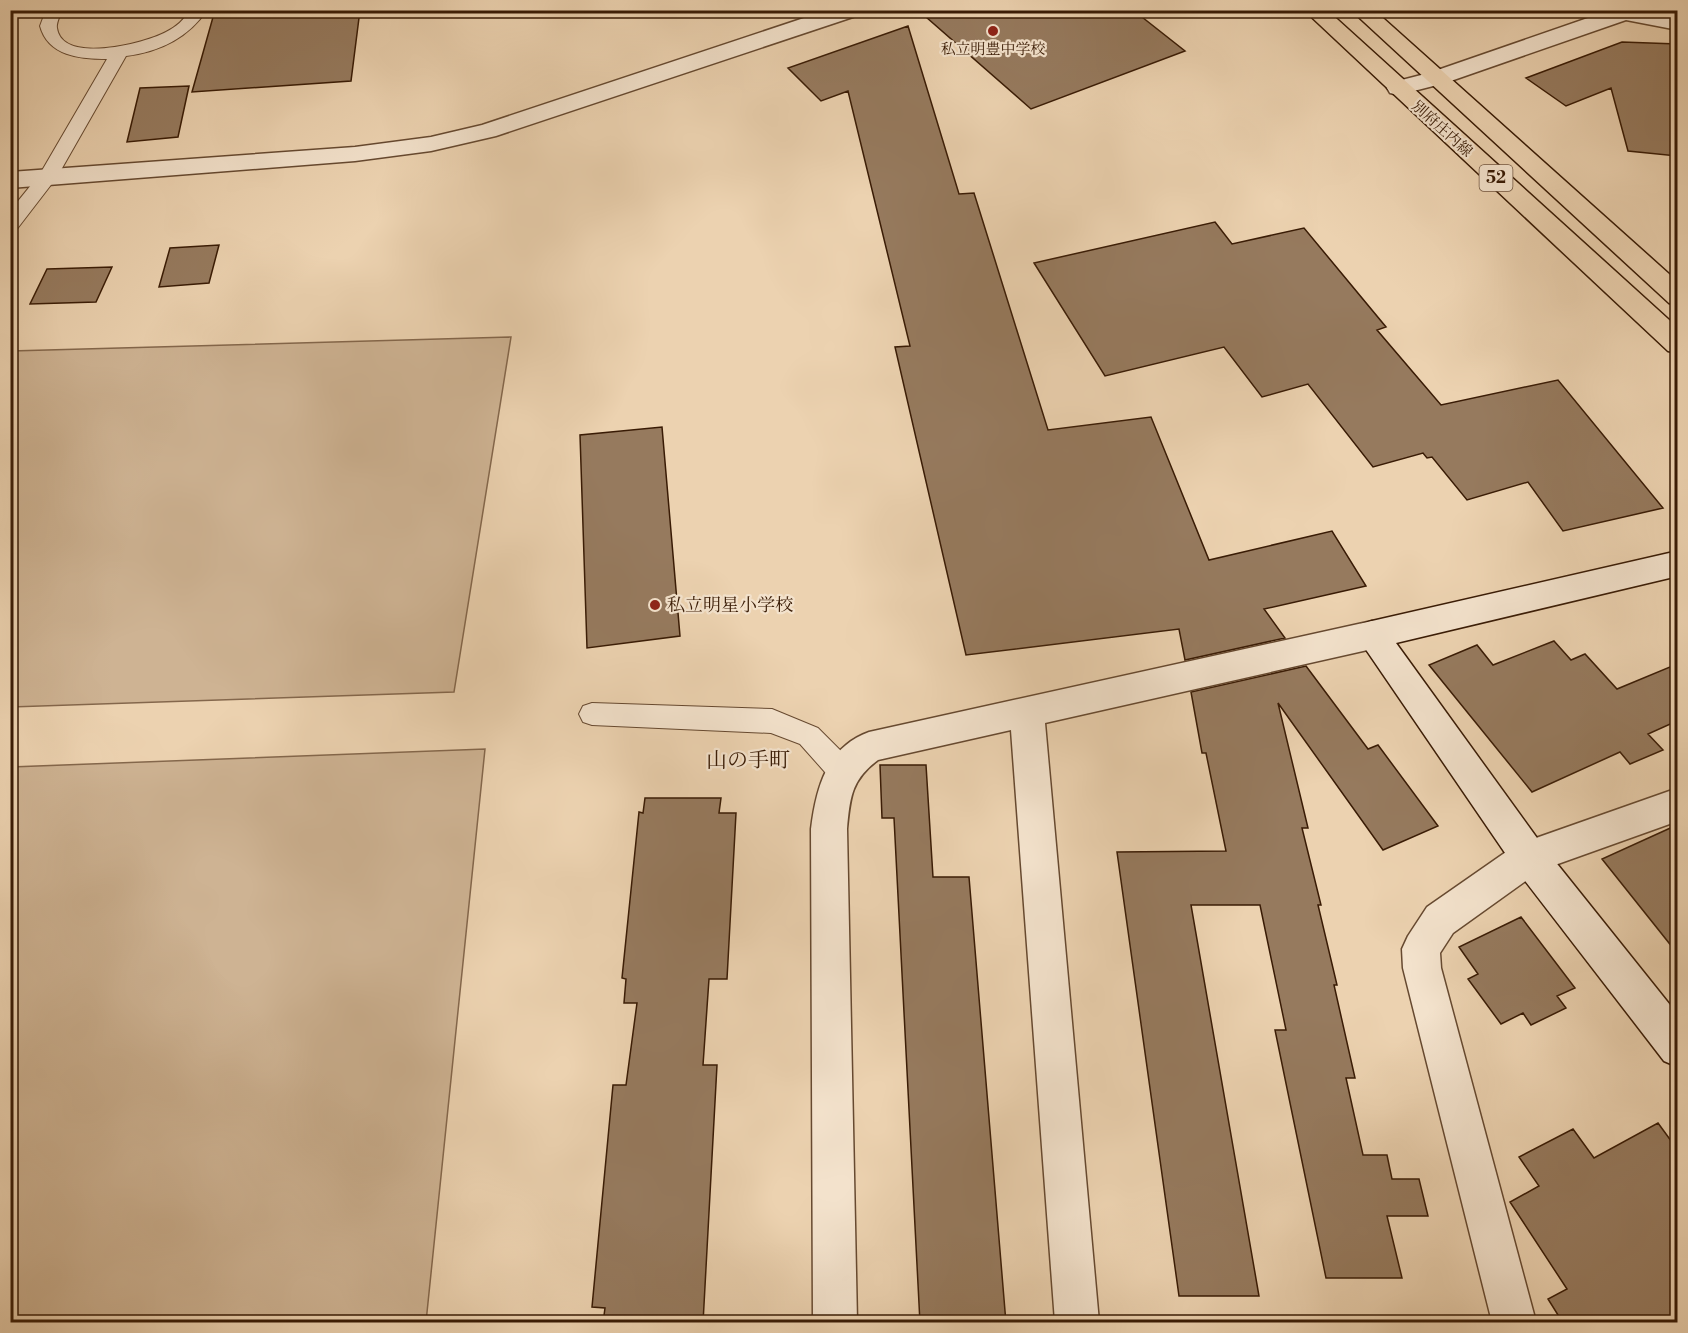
<svg xmlns="http://www.w3.org/2000/svg" width="1688" height="1333" font-family="'Libre Bodoni','Noto Serif JP',serif">
<style>
.green{fill:#ceb393;stroke:#84674c;stroke-width:1.5}
.building{fill:#967a5e;stroke:#391b05;stroke-width:1.5}
.lines{fill:none;stroke-linecap:round;stroke-linejoin:round}
.lane-casing{stroke:#664930;stroke-width:2}
.street-casing{stroke:#664930;stroke-width:3}
.secondary-casing{stroke:#391b05;stroke-width:3}
.primary-casing{stroke:#391b05;stroke-width:3}
.lane{fill:#f3e2cc;fill-rule:evenodd}
.street{fill:#f3e2cc;fill-rule:evenodd}
.secondary{fill:#f3e2cc;fill-rule:evenodd}
.primary{fill:#ecd2b0;fill-rule:evenodd}
.poi-dot{fill:#8f2418;stroke:#f3e2cc;stroke-width:2}
.labels{text-anchor:middle;dominant-baseline:central;stroke-width:4.5;stroke-linejoin:round;paint-order:stroke}
.far-poi-label{font-size:15px;fill:#391b05;stroke:#f3e2cc}
.far-street-label{font-size:15px;fill:#391b05;stroke:#f3e2cc}
.shield{fill:#f3e2cc;stroke:#715741;stroke-width:1.5}
.shield-label{font-size:16px;font-weight:bold;fill:#391b05}
.poi-label{font-size:18px;fill:#391b05;stroke:#f3e2cc;text-anchor:start}
.quarter-label{font-size:21px;fill:#391b05;stroke:#f3e2cc}
</style>
<rect width="100%" height="100%" fill="#ecd2b0"/>
<filter id="stains"><feTurbulence type="fractalNoise" baseFrequency=".00333" numOctaves="4"/><feColorMatrix values="0 0 0 0 .2 0 0 0 0 .09 0 0 0 0 .02 0 0 0 .5 -.17"/></filter>
<radialGradient id="worn" r=".72"><stop offset=".6" stop-color="#630" stop-opacity="0"/><stop offset="1" stop-color="#630" stop-opacity=".3"/></radialGradient>
<!-- green -->
<path class="green" d="M511,337L454,692L11,707V351Z
M485,749L426,1322H11V767Z"/>
<!-- building -->
<path class="building" d="M215,10H360L351,81L192,92Z
M918,10H1133L1185,51L1031,109Z
M908,26L959,194L974,193L1048,430L1151,417L1209,560L1332,531L1366,586L1264,609L1285,638L1185,660L1179,629L966,655L895,347L910,346L848,91L821,101L788,68Z
M1622,42L1677,44V156L1628,151L1611,88L1566,106L1526,78Z
M189,86L178,137L127,142L140,88Z
M1215,222L1232,244L1304,228L1386,327L1377,330L1441,405L1558,380L1663,508L1563,531L1528,482L1467,500L1432,457L1427,458L1423,453L1373,467L1308,384L1262,397L1224,347L1105,376L1034,263Z
M219,245L209,283L159,287L170,248Z
M112,267L96,302L30,304L47,269Z
M662,427L680,636L587,648L580,435Z
M1554,641L1571,660L1585,654L1617,689L1677,664V721L1648,734L1663,750L1630,764L1620,752L1532,792L1429,665L1477,645L1493,665Z
M1306,666L1368,749L1378,745L1438,826L1383,850L1278,703L1308,828H1302L1321,905H1318L1337,985H1334L1355,1078H1346L1363,1155H1387L1392,1179H1419L1428,1216H1387L1402,1278H1326L1275,1030H1286L1260,905H1191L1259,1296H1179L1117,852L1226,851L1206,753H1202L1191,692Z
M880,765H926L933,877H969L1006,1323H920L894,818H882Z
M645,798H721L719,813H736L727,979H709L703,1065H717L703,1323H603L605,1308L592,1307L613,1085H626L637,1003H624L626,979L622,978L639,812L643,813Z
M1677,825V953L1602,859Z
M1521,917L1575,988L1557,996L1566,1008L1531,1025L1523,1013L1501,1024L1468,979L1478,974L1459,947Z
M1658,1123L1677,1149V1323H1563L1548,1299L1567,1289L1510,1202L1539,1186L1519,1157L1573,1129L1594,1158Z"/>
<g class="lines">
<!-- lane casing -->
<g class="lane-casing">
<path id="lane" d="M46,10H62C60,16 56,23 57,28C62,65 146,43 166,32C176,27 184,20 190,10H207C188,38 159,52 126,56L57,177L17,229L10,231V211L40,174L107,59C80,59 48,56 40,26Z
M592,703L772,709L818,728L852,762L855,771L852,780L842,783L832,780L800,744L771,733L592,725L583,722L579,714L583,706Z"/>
</g>
<!-- street casing -->
<g class="street-casing">
<path id="street" d="M828,10H861L859,15L496,136L431,151L355,161L10,188V172L355,147L431,137L482,125Z
M1611,10H1644L1678,17V30L1626,20L1445,83L1398,95L1390,93L1387,88L1390,83L1429,73Z
M1372,621L1383,625L1388,635L1383,645L1372,649L1045,723L1099,1322H1055L1011,730L878,760C851,780 850,798 847,829L857,1322H813L811,829C816,788 827,747 869,732Z
M1678,788V821L1541,870L1453,933L1440,953L1441,968L1536,1322H1492L1403,968L1402,949L1408,936L1427,907L1516,845Z"/>
</g>
<!-- secondary casing -->
<g class="secondary-casing">
<path id="secondary" d="M1678,551V576L1396,643L1542,845L1678,1015V1067L1664,1061L1516,869L1356,635L1361,625L1372,621Z"/>
</g>
<!-- primary casing -->
<g class="primary-casing">
<path id="primary" d="M1304,10H1327L1678,328V353L1668,351Z
M1351,10H1374L1678,282V306L1669,303Z"/>
</g>
<!-- lane -->
<use href="#lane" class="lane"/>
<!-- street -->
<use href="#street" class="street"/>
<!-- secondary -->
<use href="#secondary" class="secondary"/>
<!-- primary -->
<use href="#primary" class="primary"/>
</g>
<!-- markers -->
<g class="poi-dot">
<circle cx="993" cy="31" r="6"/>
<circle cx="655" cy="605" r="6"/>
</g>
<g class="labels">
<!-- far-poi labels -->
<g class="far-poi-label">
<text x="993" y="49">私立明豊中学校</text>
</g>
<!-- far-street labels -->
<g class="far-street-label">
<text transform="translate(1442 129) rotate(42)">別府庄内線</text>
</g>
<!-- shield labels -->
<rect class="shield" x="1479.5" y="165" width="33" height="26" rx="4.5"/>
<g class="shield-label">
<text x="1496" y="178">52</text>
</g>
<!-- poi labels -->
<g class="poi-label">
<text x="667" y="605">私立明星小学校</text>
</g>
<!-- quarter labels -->
<g class="quarter-label">
<text x="748" y="761">山の手町</text>
</g>
</g>
<!-- margin -->
<rect width="1688" height="1333" fill="none" stroke="#ecd2b0" stroke-width="36"/>
<rect x="12" y="12" width="1664" height="1309" fill="none" stroke="#391b05" stroke-width="3"/>
<rect x="18" y="18" width="1652" height="1297" fill="none" stroke="#391b05" stroke-width="1.5"/>
<rect width="100%" height="100%" filter="url(#stains)"/>
<rect width="100%" height="100%" fill="url(#worn)"/>
</svg>
